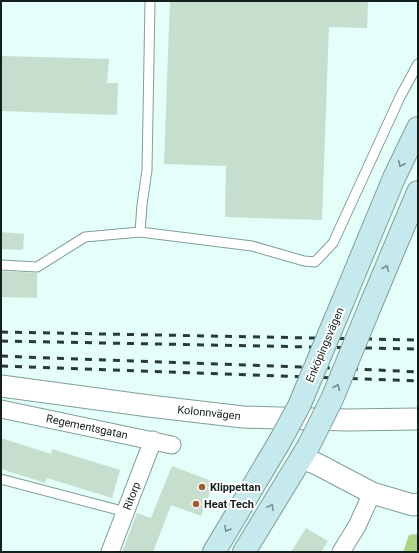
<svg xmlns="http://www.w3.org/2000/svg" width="419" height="553" font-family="Roboto,sans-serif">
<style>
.forest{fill:#aed385}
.building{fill:#c5decd}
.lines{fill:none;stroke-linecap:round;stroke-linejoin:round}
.service-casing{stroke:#809f99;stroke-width:11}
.minor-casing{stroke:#809f99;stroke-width:19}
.tertiary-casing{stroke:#809f99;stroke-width:23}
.secondary-casing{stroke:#809f99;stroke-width:24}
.service{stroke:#fff;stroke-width:9}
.minor{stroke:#fff;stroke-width:17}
.tertiary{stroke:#fff;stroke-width:21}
.secondary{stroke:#c6e9ee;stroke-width:22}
.rail{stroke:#2b3936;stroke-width:3;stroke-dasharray:7 7;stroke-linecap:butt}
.secondary-bridge-casing{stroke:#809f99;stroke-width:24;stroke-linecap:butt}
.secondary-bridge{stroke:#c6e9ee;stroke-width:22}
.oneway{stroke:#768f90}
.poi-dot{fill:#a05b2f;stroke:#fff;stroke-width:1.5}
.labels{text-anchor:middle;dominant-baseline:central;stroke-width:4;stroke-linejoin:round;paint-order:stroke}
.street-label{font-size:11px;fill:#14201e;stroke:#fff}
.poi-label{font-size:11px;font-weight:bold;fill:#14201e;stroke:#fff;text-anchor:start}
</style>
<rect width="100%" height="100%" fill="#e4fef9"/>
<!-- forest -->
<path class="forest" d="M418,534V552H403L409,535Z"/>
<!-- building -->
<path class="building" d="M170,1H368L367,28L329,27L322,220L225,217L226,166L164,164Z
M1,56L109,59L107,83H118L117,115L1,111Z
M1,232L24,234L23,250L1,249Z
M1,271L37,273V298L1,297Z
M1,438L51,454L52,449L120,470L112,498L47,478L45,483L1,469Z
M172,466L214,482L201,516L171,505L153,552H122L137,513L151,518Z
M306,528L328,541L321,552H291Z"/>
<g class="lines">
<!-- service casing -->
<g class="service-casing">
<path id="service" d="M140,232L252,246L304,261L315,262L333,243L400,97L418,64
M1,265L37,267L85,237L140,232L142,205L147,170L150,1
M1,479L126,512"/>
</g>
<!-- minor casing -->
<g class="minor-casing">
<path id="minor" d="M1,409L172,445
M110,552L153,440
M341,552L357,526L372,493"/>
</g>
<!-- tertiary casing -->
<g class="tertiary-casing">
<path id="tertiary" d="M1,386L149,406L243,417L347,420L418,419
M301,458L317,464L372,493L413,505L418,504"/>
</g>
<!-- secondary casing -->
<g class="secondary-casing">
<path id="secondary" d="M343,301L394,178L418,128
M371,304L418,192
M214,552L280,441
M244,552L308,447"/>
</g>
<!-- service -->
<use href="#service" class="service"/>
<!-- minor -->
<use href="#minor" class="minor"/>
<!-- tertiary -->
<use href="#tertiary" class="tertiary"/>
<!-- secondary -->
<use href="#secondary" class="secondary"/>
<!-- rail -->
<path class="rail" d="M1,332L418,340
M1,341L418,349
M1,356C140,362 279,365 418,372
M1,366L418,381"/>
<!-- secondary-bridge casing -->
<g class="secondary-bridge-casing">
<path id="secondary-bridge" d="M280,441L299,406L343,301
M308,447L332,399L371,304"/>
</g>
<!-- secondary-bridge -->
<use href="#secondary-bridge" class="secondary-bridge"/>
</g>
<!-- one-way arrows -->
<defs><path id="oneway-chevron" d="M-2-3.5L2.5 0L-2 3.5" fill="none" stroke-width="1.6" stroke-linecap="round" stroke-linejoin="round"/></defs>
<g class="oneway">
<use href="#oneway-chevron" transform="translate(401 164) rotate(115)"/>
<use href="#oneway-chevron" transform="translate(386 268) rotate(-67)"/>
<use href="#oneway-chevron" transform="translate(337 387) rotate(-67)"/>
<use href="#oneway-chevron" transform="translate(271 507) rotate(-59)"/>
<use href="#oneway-chevron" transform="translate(227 529) rotate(120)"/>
</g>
<!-- markers -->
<g class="poi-dot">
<circle cx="202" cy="487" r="4"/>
<circle cx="196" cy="504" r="4"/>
</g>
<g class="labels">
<!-- street labels -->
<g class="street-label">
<text transform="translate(325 345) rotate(-67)">Enköpingsvägen</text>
<text transform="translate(209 413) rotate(6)">Kolonnvägen</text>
<text transform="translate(87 427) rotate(12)">Regementsgatan</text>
<text transform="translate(132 496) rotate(-69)">Ritorp</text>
</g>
<!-- poi labels -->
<g class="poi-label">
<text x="210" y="487">Klippettan</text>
<text x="204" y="504">Heat Tech</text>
</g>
</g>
<!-- border -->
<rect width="419" height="553" fill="none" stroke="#14201e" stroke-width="4"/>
</svg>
